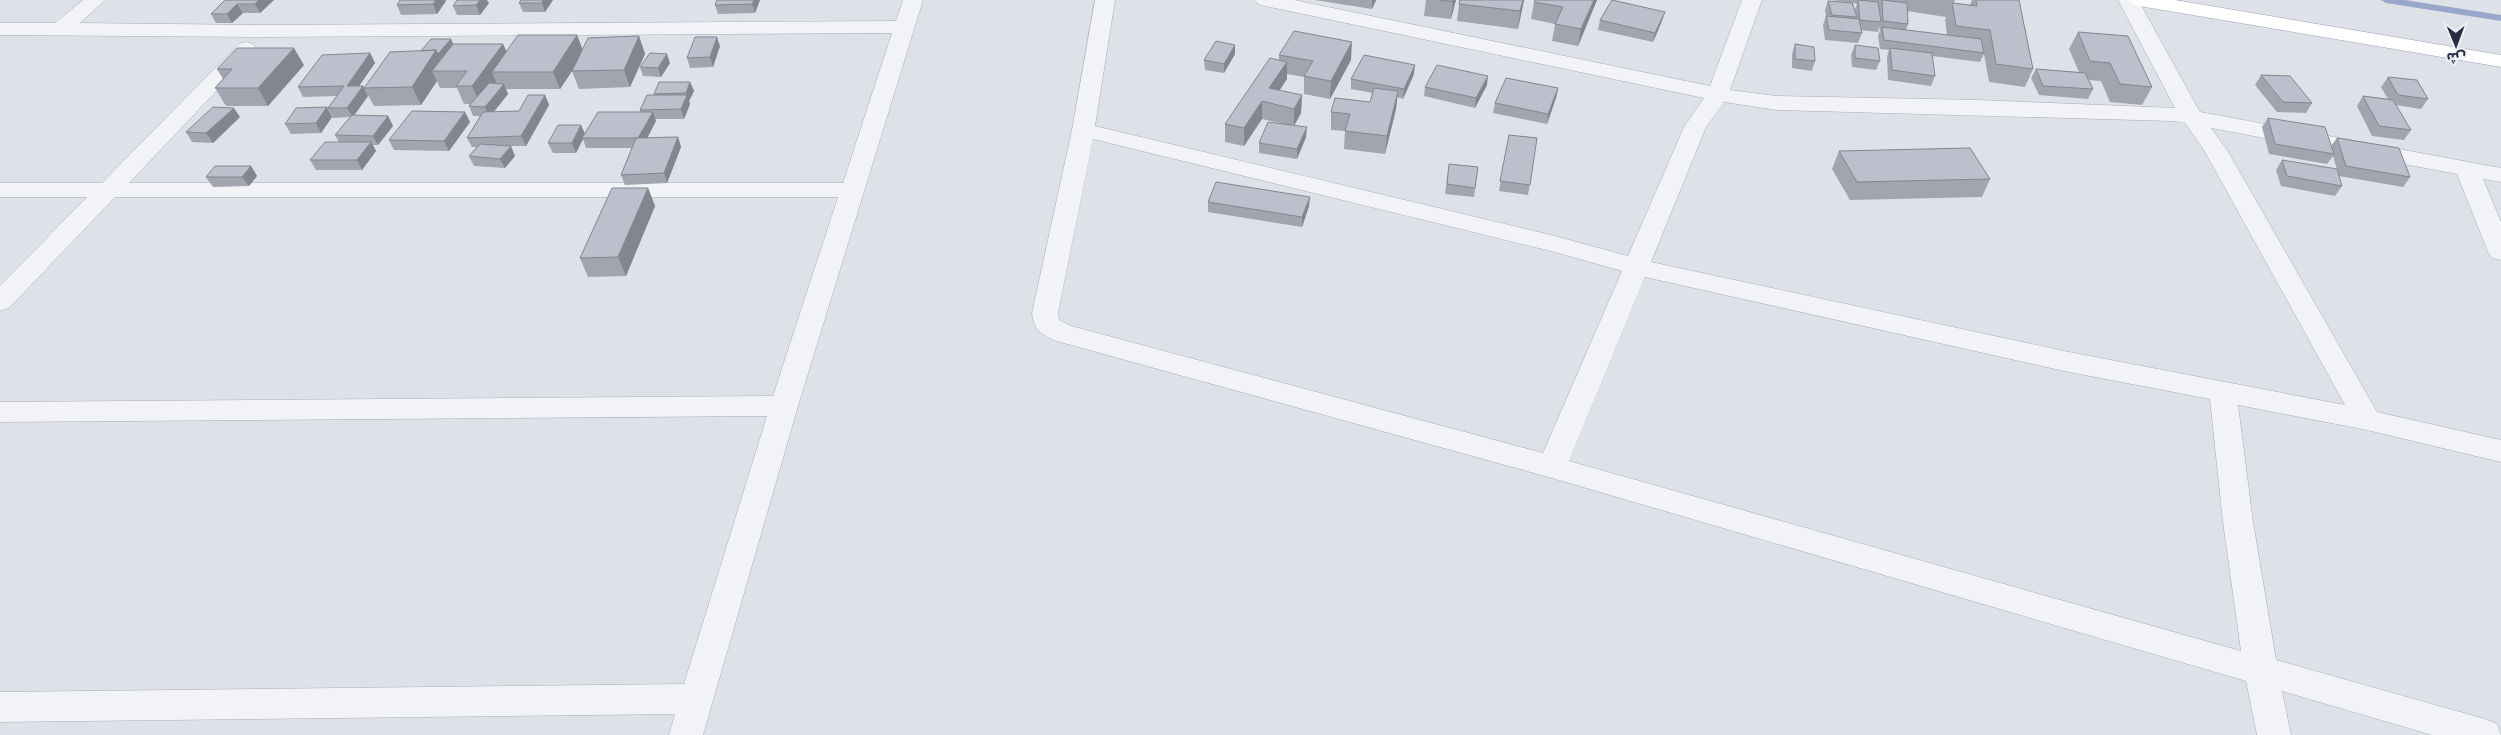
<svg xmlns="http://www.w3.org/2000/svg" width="2501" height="735" font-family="Inter,'Noto Sans Arabic',sans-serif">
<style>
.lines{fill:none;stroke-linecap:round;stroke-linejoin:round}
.stream{fill:#99a7ca;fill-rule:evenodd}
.minor-casing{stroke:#a8abb6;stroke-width:1}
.major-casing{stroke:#9ea3b5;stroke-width:1}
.minor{fill:#f2f3f7;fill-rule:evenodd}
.major{fill:#fff;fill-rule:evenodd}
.wall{fill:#a2a4af;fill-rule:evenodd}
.shaded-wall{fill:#84868f}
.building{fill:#bcbfcc;stroke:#84868f}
</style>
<rect width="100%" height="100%" fill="#dfe1e9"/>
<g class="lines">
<!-- stream -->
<path class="stream" d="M2381,0H2405L2501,15V21L2386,3Z"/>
<!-- minor casing -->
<g class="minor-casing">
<path id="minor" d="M83,0H105L80,23L262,25L896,21L903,0H923L798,406L703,735H669L675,714L0,722V692L684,684L767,416L0,422V402L773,396L838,197H115L9,308L0,311V286L87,197H0V183H102L239,44L246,42L253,44L257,48L253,52L129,183H843L892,33L262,37L0,35V23H55Z
M1095,0H1115L1095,126L1555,236L1628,256L1684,127L1704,98L1265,6L1258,4L1255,0H1294L1710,86L1742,0H1762L1730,90L1777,96L1978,100L2175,108L2118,0H2138L2200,112L2501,168V182L2483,179L2501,222V260L2492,258L2488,252L2457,174L2211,128L2227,150L2377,412L2501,440V462L2367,430L2238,405L2253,522L2276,660L2485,719L2497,724L2501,735H2432L2282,691L2291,735H2257L2246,681L1552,478L1053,340C1039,332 1034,329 1032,313L1072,130ZM1724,102L1777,110L2172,121L2185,123L2204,150L2345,405L2064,351L1651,262L1706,127ZM1093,139L1551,251L1622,271L1543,453L1071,326L1059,320L1058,313ZM1645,277L2064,371L2210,399L2223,522L2241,651L1569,461Z"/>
</g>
<!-- major casing -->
<g class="major-casing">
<path id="major" d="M2129,0H2175L2501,55V67L2139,6L2132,4Z"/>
</g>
<!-- minor -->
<use href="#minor" class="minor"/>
<!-- major -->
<use href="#major" class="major"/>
</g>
<!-- wall -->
<path class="wall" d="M225,0H274L260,13H243L232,23H216L211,14Z
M400,0H445L446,1L437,14L401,15L397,5Z
M553,0L545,12H523L519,3Z
M760,0L755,13L718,14L715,5Z
M1315,0H1376L1372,9Z
M1426,0H1456L1451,19L1424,16Z
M1524,0L1518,29L1457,21L1459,4Z
M1597,0L1578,46L1552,41L1555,24L1531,19L1534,2Z
M1831,0H1955L1954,3L1970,5L1972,0H2019L2033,69L2025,87L1989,82L1984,54L1980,62L1932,56L1935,76L1931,86L1888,80L1887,57L1889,50L1880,49L1878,36L1880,30L1879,27L1878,32L1861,30L1862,33L1858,43L1825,40L1823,25L1826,16L1825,10L1828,1L1847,2ZM1853,3L1857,4L1855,9V11ZM1907,11L1946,17L1945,20L1947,35L1906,30L1908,24Z
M489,3L480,15H457L453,6Z
M1600,20L1662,21L1653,42L1598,30Z
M2078,32L2152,87L2142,105L2110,102L2101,81L2089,80L2093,89L2088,99L2039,95L2031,78L2036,69L2079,72L2069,49Z
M577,35L582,50L639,36L645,54L630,87L579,89L572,71L560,89H506L508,94L494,112L519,111L545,95L549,105L526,146H508L515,156L505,168L474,166L469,156L477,147H472L467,138L480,116H473L469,106L470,104H464L457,88H440L437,81L421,105L374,106L364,88L421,51L451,39L453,44H503L506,51Z
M1795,44L1815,61L1812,71L1792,68V54Z
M1235,45V54L1224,73L1205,70L1204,60Z
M1855,45L1880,61L1876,70L1852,67L1851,55Z
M720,46L713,67L690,68L687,58Z
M370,53L375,63L359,86H363L368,96L354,115L388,116L393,126L378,145H373L376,151L362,170H316L310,160L339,142L335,135L350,117L333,118L328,108L337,96L303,97L298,87Z
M1279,55L1351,60L1330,99L1304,94V77L1287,74V79L1279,91L1302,95L1301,113L1294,125L1306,137L1297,159L1259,153V143L1280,123L1262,119L1244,146L1225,142V124L1279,60Z
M670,63L661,77L643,76L640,67Z
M304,65L268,106H226L215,88L223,79L217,69Z
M1414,74L1403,99L1397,97L1396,109L1385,154L1344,149L1345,131L1331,130V112L1370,102L1373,93L1351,89V79Z
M2261,75L2312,103L2306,113L2277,112L2255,85Z
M2388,77L2428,99L2421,109L2396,105L2411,130L2404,140L2372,136L2357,106L2363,96L2388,99L2381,87Z
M690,82L694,91L689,101L690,104L684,119H655L656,121L647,138L678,137L681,147L667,183L625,185L621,175L632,148H586L583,139L576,153H553L548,143L581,125L585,134L640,112V110L654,95V94Z
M1487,85L1475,108L1424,96L1425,87Z
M1558,88L1556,98L1547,124L1493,113L1495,103Z
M327,107L332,117L321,133L291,134L285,124Z
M465,112L470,122L449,151L394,150L389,140Z
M240,117L213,143L192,142L186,132Z
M2268,118L2331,146L2337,138L2410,177L2403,187L2339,176L2333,156L2327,164L2269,154L2262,127Z
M1509,135L1537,138L1528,195L1499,191Z
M1839,151L1990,179L1982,197L1850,200L1832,169Z
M2282,160L2342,186L2335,196L2281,186L2276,170Z
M1449,164L1478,167L1474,197L1445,194Z
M251,166L257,176L249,186L213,187L206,177Z
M648,188L655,206L626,276L588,277L580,258Z
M1208,202L1309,206L1302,227L1208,212Z"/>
<!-- shaded-wall -->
<path class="shaded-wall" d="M259,0H274L260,13L255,4Z
M436,0H445L446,1L437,14L433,4Z
M480,0H487L489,3L480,15L476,5Z
M543,0H553L545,12L542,3Z
M754,0H760L755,13L752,4Z
M1372,0H1376L1372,9Z
M1453,0H1456L1451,19Z
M1523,0H1524L1518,29L1520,11Z
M1594,0H1597L1578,46L1581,29Z
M237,4L243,13L232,23L227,14Z
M1665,12L1662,21L1653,42L1655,33Z
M577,35L584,53L560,89L553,72Z
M639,36L645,54L630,87L624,70Z
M717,37L720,46L713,67L710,57Z
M451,39L455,49L432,71L437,81L421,105L412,87L436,50Z
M1352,42L1351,60L1330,99L1331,81Z
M503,44L511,61L492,72L496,82L480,104L472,86Z
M1235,45V54L1224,73V64Z
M294,48L304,65L268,106L258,88Z
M370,53L375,63L352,96L347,86Z
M667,54L670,63L661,77L658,68Z
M1287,62V79L1271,103L1269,88Z
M1415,65L1414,74L1403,99L1404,89Z
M1488,76L1487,85L1475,108L1476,98Z
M690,82L694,91L689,101L690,104L684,119L681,109L687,96L686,93Z
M504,84L508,94L489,117L485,107Z
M363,86L368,96L353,117L347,108Z
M1558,88L1556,98L1547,124L1548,114Z
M1398,91L1396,109L1385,154L1387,136Z
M545,95L549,105L526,146L521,136Z
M1302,95L1301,113L1294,126V109Z
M1262,101V119L1244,146V128Z
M327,107L332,117L321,133L316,123Z
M234,108L240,117L213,143L206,133Z
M465,112L470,122L449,151L444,141Z
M653,112L656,121L642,148L638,138Z
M388,116L393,126L378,145L373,136Z
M581,125L585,134L582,138L583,139L576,153L572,143Z
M1307,127L1306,137L1297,159V149Z
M678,137L681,147L667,183L664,173Z
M371,142L376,151L362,170L357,160Z
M511,146L515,156L505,168L500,159Z
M251,166L257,176L249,186L242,177Z
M648,188L655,206L626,276L618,257Z
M1310,197L1309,206L1302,227V217Z"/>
<!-- building -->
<path class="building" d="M225,0H259L255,4H237L227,14H211Z
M400,0H436L433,4L397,5Z
M457,0H480L476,5L453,6Z
M521,0H543L542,3H519Z
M717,0H754L752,4L715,5Z
M1440,0H1453V2Z
M1460,0H1523L1520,11L1459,4Z
M1535,0H1594L1581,29L1555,24L1563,7L1534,2Z
M1612,0L1665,12L1655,33L1600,20Z
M1858,0L1878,2L1881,22L1860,20Z
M1882,0L1907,3L1908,24L1883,21Z
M1976,0H2019L2033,69L1996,64L1990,30L1956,26L1952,3L1977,6Z
M1828,1L1852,3L1857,17L1832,15Z
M1826,16L1859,19L1862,33L1829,30Z
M1882,27L1981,39L1984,53L1884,40Z
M1294,31L1352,42L1331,81L1304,76L1313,61L1279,55Z
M2078,32L2128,36L2152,87L2120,84L2110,63L2090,61Z
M518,35H577L553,72H492Z
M639,36L624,70L572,71L588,38Z
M695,37H717L710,57L687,58Z
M431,39H451L438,54L436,50L421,51Z
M1216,41L1235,45L1224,64L1204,60Z
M453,44H503L472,86H456L467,71H432Z
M1795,44L1814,47L1815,61L1795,59Z
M1855,45L1878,48L1880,61L1855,58Z
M237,48H294L258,88H215L232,69H217Z
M1890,48L1932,53L1935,76L1892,70Z
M436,50L412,87L364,88L390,52Z
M370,53L347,86H363L347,108H328L344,86L298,87L322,55Z
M650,53L667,54L658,68L640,67Z
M1364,55L1415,65L1404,89L1351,79Z
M1270,58L1287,62L1269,88L1302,95L1294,109L1262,101L1244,128L1225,124Z
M1437,65L1488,76L1476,98L1425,87Z
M2036,69L2085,73L2093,89L2043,86Z
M2261,75L2290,76L2312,103L2283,102Z
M2388,77L2417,80L2428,99L2398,95Z
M1506,78L1558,88L1548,114L1495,103Z
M659,82H690L686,93L654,94Z
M489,83L504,84L485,107L469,106Z
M1374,88L1398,91L1387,136L1345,131L1350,114L1331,112L1335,98L1370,102Z
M528,95H545L521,136L467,138L483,112L519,111Z
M647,95H687L681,109L640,110Z
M2363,96L2393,100L2411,130L2379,126Z
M213,107L234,108L206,133L186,132Z
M327,107L316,123L285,124L296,108Z
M412,111L465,112L444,141L389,140Z
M598,112H653L638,138H582Z
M352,115L388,116L373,136L335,135Z
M2268,118L2325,127L2334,154L2275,144Z
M1268,122L1307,127L1297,149L1259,143Z
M558,125H581L572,143H548Z
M1509,135L1537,138L1530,185L1500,181Z
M678,137L664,173L621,175L636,138Z
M2337,138L2399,148L2410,177L2346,166Z
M325,142H371L357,160H310Z
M480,144L511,146L500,159L469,156Z
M1970,148L1990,179L1857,182L1839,151Z
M2282,160L2337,169L2342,186L2287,176Z
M1449,164L1478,167L1475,188L1447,184Z
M215,166H251L242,177H206Z
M1216,182L1310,197L1302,217L1208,202Z
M612,188H648L618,257L580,258Z"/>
<!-- north arrow -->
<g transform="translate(2456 45) rotate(179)" stroke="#eef0f6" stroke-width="4" paint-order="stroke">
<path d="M0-4L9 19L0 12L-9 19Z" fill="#272c40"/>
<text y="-8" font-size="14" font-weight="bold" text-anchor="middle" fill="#272c40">ش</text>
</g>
</svg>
